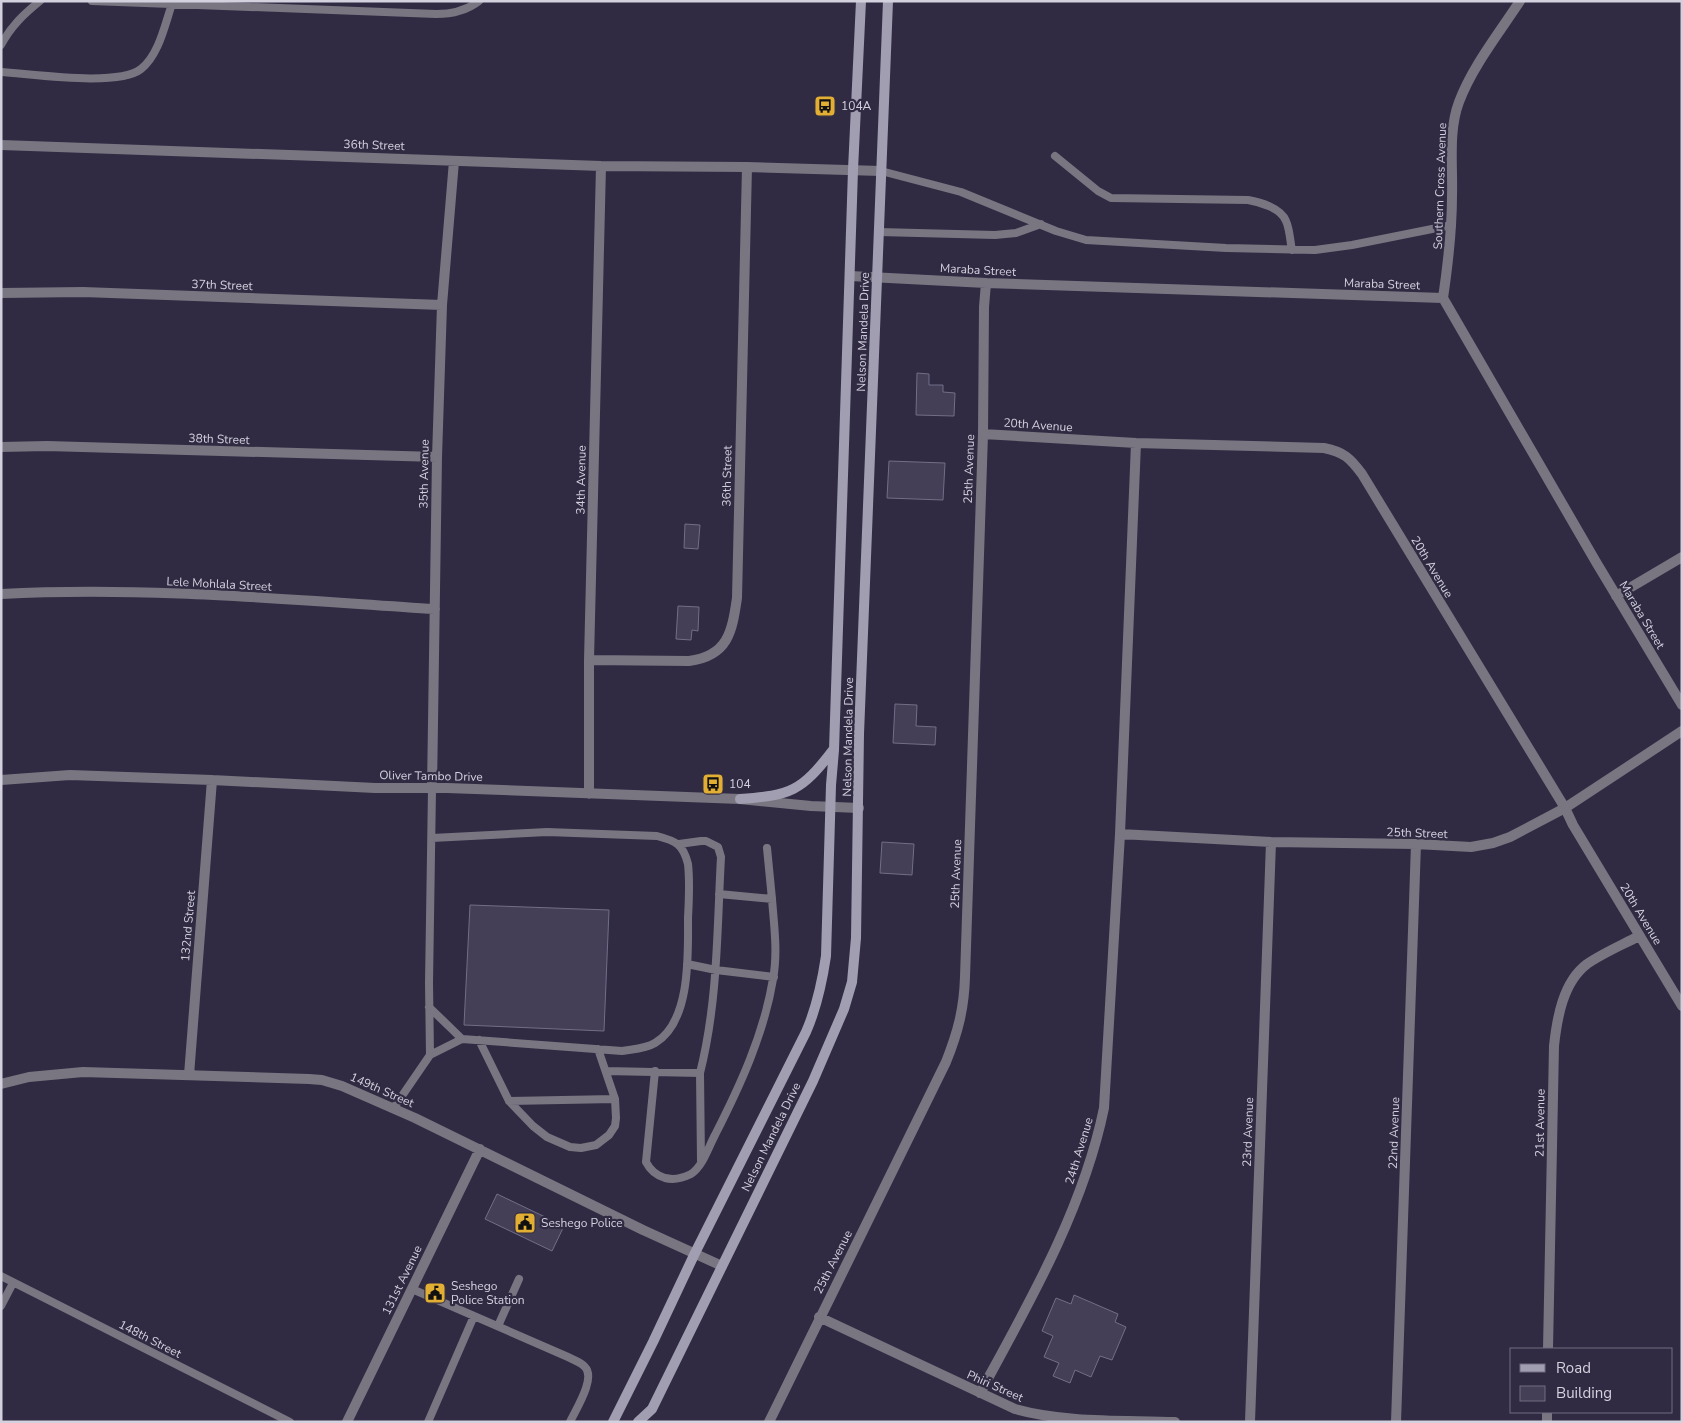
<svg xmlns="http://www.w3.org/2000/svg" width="1683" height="1423" font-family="'Nunito Sans',sans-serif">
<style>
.building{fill:#443f56;stroke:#736e88}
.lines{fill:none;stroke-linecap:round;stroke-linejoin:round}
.service{stroke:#797682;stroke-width:8}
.minor{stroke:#797682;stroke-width:10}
.secondary{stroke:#a29eb1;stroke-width:10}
.labels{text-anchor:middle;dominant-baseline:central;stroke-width:4.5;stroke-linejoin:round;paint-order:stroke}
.poi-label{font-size:12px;fill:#d4d1df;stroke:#302b42;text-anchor:start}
.street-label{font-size:12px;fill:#d4d1df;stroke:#302b42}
</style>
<rect width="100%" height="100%" fill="#302b42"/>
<!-- building -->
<path class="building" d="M917,373L929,374V385H943V392L955,393L954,416L916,415Z
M889,461L945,463L943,500L887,498Z
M685,524L700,525L698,549L684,548Z
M678,606L699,607L698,631L692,630L691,640L676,639Z
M895,704L917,705L916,726L936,727L935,745L893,743Z
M882,842L914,844L912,875L880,873Z
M470,905L609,910L604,1031L464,1025Z
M497,1194L564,1226L552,1251L485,1219Z
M1074,1295L1118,1314L1115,1322L1126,1327L1112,1360L1100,1356L1091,1377L1075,1370L1070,1383L1053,1376L1059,1363L1044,1357L1053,1336L1042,1331L1056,1298L1071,1304Z"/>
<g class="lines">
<!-- service -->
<path class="service" d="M92,1L436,14C451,14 466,11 479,1
M1,45C11,26 24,14 40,1
M1,72C33,74 118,87 141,69C159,55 165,24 172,4
M1055,156L1098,191L1111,198L1248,200C1260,202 1281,208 1286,221C1290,230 1290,241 1292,250
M881,171L961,192L1056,231L1086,240L1226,248L1315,250L1352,245L1452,225
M879,232L995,235L1016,233L1041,224
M767,848L772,899
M687,964L716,970L774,977
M429,1007L462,1039
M479,1040L509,1101L533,1126L547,1137L570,1147L581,1148L596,1145L609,1135L615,1126L616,1118L615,1099L598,1049
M430,1055L429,983L432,789
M606,1071L700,1073C718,1002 717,929 721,857L718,847L706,841H701L679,844
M655,1071L646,1162C650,1170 655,1175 665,1178C673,1180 683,1178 691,1174C703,1166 708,1148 715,1135C740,1086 764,1034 773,979C778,953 774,925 772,899L719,894
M700,1073L701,1161
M509,1101L615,1099
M393,1109L430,1055L462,1039L622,1051C633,1049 645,1049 655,1043C691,1022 688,954 688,918C689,900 690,882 688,864C683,844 676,841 657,836L547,832L432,838
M1,1276L290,1422
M412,1289L568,1357C573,1360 581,1362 585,1367C596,1378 576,1409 570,1422
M1,1306L13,1283
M498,1326L519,1279
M428,1422L474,1316"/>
<!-- minor -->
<path class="minor" d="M1,145L601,166L747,167L881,171
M850,276L986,283L1443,298
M1,293L83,292L442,305
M1443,298L1596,562L1682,705
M1443,298C1448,264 1452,231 1452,196C1453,166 1448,131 1459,102C1472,67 1499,33 1520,1
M983,434L1136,443L1324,448C1344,452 1350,458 1362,474L1565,808L1573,825L1682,1006
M1,447L47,446L437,457
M1,594C144,586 292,600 435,609
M1616,596L1682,557
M589,660L689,661C728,656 732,632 737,598L747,167
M1,780L70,775L212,780L375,788H447L740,799L811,806L859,808
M432,789L437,457L442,305L454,161
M589,794V660L601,166
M1120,834L1271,842L1416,844L1471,847L1493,843L1510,837L1565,808L1682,731
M189,1075L212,780
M1,1084L29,1077L83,1072L309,1079L322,1080L342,1086L415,1118L643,1230L722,1266
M819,1317L1015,1409C1066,1423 1122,1420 1175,1422
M1548,1349L1554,1046C1557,1018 1563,982 1587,964C1603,953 1622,945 1639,936
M980,1393C1029,1303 1083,1210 1104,1108L1120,834L1136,443
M347,1422L480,1149
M769,1422L946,1062C958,1032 964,1009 965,977L983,434L984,307L986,283
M1250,1422L1271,842
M1396,1422L1416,844
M1547,1422V1412"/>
<!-- secondary -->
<path class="secondary" d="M740,799C791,795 801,792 833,750
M613,1422L653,1342L695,1253L806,1032C817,1007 822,983 826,956L831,785L834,750L853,170L861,1
M638,1422L652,1409L813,1081L844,1009L852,982L856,938L859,734L888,1"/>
</g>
<!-- icons -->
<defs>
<g id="bus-square" transform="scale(1.125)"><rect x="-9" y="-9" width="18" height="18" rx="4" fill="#e2af34" stroke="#302b42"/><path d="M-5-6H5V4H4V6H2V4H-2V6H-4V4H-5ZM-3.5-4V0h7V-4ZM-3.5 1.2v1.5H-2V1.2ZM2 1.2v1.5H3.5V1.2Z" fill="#111"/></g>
<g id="civic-square" transform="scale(1.125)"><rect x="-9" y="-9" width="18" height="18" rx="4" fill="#e2af34" stroke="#302b42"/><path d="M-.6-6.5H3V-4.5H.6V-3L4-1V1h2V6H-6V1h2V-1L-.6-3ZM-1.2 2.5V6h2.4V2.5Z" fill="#111"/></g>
</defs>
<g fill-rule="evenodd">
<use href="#bus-square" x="825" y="106"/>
<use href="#bus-square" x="713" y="784"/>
<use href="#civic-square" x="525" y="1223"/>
<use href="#civic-square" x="435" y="1293"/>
</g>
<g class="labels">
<!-- poi labels -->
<g class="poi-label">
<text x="841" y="106">104A</text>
<text x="729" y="784">104</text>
<text x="541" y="1223">Seshego Police</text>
<text x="451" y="1286">Seshego<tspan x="451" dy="14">Police Station</tspan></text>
</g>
<!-- street labels -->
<g class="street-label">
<text transform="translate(374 145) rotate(2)">36th Street</text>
<text transform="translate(1440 186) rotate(-88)">Southern Cross Avenue</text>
<text transform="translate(978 270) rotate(3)">Maraba Street</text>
<text transform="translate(1382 284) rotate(2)">Maraba Street</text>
<text transform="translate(222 285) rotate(2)">37th Street</text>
<text transform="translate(863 332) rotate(-88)">Nelson Mandela Drive</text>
<text transform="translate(1038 425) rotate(4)">20th Avenue</text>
<text transform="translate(219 439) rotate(2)">38th Street</text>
<text transform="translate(969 469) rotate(-88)">25th Avenue</text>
<text transform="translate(424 474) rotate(-89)">35th Avenue</text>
<text transform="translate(727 476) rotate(-89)">36th Street</text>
<text transform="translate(581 480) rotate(-89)">34th Avenue</text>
<text transform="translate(1432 567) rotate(59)">20th Avenue</text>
<text transform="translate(219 584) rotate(3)">Lele Mohlala Street</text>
<text transform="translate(1642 615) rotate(59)">Maraba Street</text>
<text transform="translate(848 737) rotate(-89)">Nelson Mandela Drive</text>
<text transform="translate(431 776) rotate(1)">Oliver Tambo Drive</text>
<text transform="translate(1417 833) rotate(2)">25th Street</text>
<text transform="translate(956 874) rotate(-88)">25th Avenue</text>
<text transform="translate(1641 914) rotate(59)">20th Avenue</text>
<text transform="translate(188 926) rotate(-85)">132nd Street</text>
<text transform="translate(382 1090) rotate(24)">149th Street</text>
<text transform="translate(1540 1123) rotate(-89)">21st Avenue</text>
<text transform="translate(1248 1132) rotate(-88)">23rd Avenue</text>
<text transform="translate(1394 1133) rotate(-88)">22nd Avenue</text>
<text transform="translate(771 1137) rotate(-64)">Nelson Mandela Drive</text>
<text transform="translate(1079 1151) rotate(-73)">24th Avenue</text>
<text transform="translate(833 1262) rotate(-63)">25th Avenue</text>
<text transform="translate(402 1280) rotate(-64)">131st Avenue</text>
<text transform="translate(150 1339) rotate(27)">148th Street</text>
<text transform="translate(995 1386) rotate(24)">Phiri Street</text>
</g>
</g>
<!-- border -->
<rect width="1683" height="1423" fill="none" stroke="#d4d1df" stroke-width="5"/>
<!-- legend -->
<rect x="1510" y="1348" width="162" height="65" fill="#302b42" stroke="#726d81"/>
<rect x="1520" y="1364" width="25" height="8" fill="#a29eb1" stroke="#726d81"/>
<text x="1556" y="1373" font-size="15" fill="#d4d1df">Road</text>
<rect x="1520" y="1386" width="25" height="15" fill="#443f56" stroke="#726d81"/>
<text x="1556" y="1398" font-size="15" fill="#d4d1df">Building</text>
</svg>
